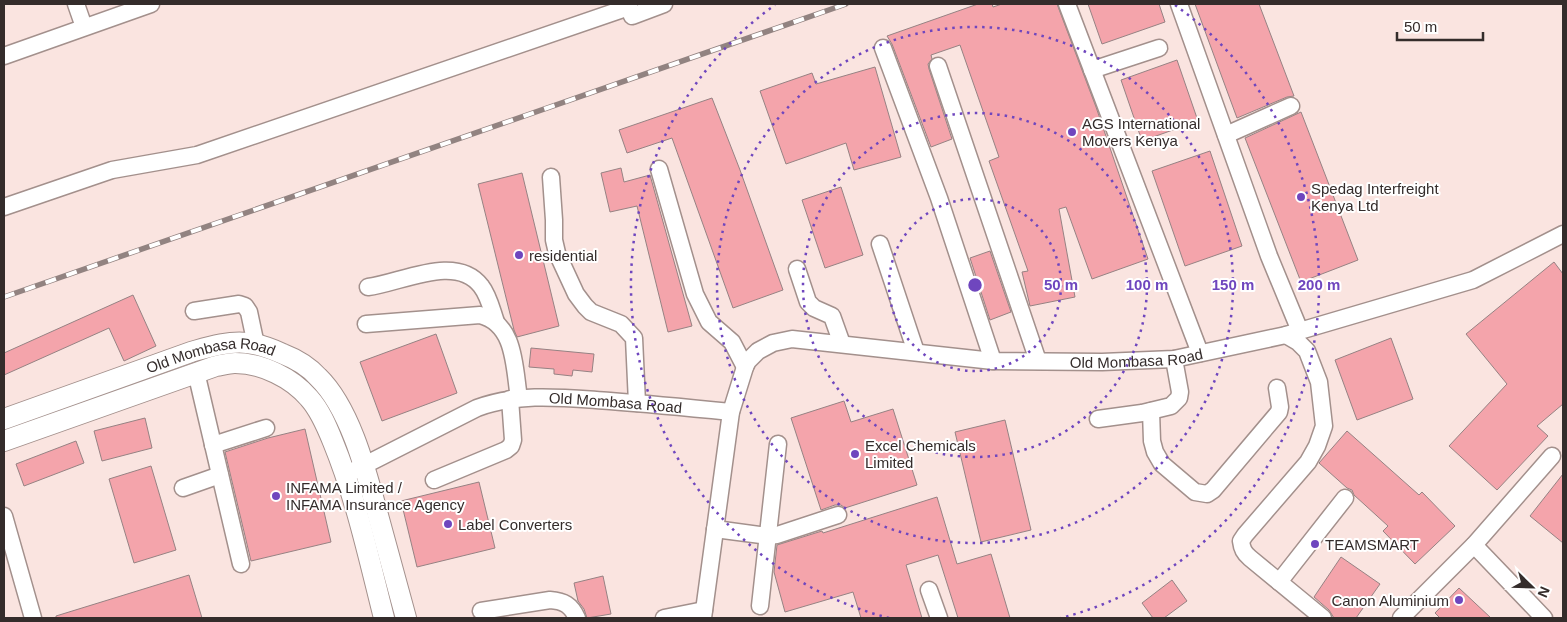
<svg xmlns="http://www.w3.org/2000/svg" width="1567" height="622" font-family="Helvetica,sans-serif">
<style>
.building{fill:#f4a4ab;stroke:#968283}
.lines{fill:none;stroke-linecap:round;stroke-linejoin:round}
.minor-casing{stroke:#a3908c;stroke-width:19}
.major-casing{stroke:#a3908c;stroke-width:22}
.minor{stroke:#fff;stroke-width:16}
.major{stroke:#fff;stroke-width:20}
.rail-casing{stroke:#928381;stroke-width:5.5}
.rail{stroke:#fff;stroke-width:4;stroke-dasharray:11;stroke-linecap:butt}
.ring{fill:none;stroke:#6f46be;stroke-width:2.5;stroke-dasharray:2.5 5}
.poi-dot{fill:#6f46be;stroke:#fff;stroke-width:2}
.labels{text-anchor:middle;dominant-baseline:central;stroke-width:4;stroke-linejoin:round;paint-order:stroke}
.poi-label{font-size:15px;fill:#342c2b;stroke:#fff;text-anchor:start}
.street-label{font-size:15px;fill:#342c2b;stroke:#fff}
.centre{fill:#6f46be;stroke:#fff;stroke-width:2.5}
.ring-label{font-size:15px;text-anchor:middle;font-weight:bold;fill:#6f46be;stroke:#fff;stroke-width:4;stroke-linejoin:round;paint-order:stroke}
</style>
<rect width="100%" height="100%" fill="#fae4e0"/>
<!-- building -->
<path class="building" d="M978,4H992L993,7L1002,4H1057L1096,107L1148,259L1092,279L1066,207L1059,209L1075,297L1030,306L1022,272L1028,271L989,161L999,157L960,45L931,55L932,59L928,64L929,69L952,139L931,147L892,44L887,36Z
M1088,4H1159L1165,22L1102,44Z
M1195,4H1259L1294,96L1287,97L1237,118Z
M1177,60L1198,121L1142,141L1121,80Z
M875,67L901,157L854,170L846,143L786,164L760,91L812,73L816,84Z
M712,98L740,170L783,290L733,308L672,138L627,153L619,130Z
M1301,112L1358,260L1301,282L1245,138Z
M1210,151L1242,246L1185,266L1152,171Z
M621,168L624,182L650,175L692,326L668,332L637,206L610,212L601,173Z
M522,173L559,326L517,337L514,330L478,184Z
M841,187L863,255L825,268L802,200Z
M990,251L1011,312L990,320L970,258Z
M1554,262L1563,274V404L1537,426L1548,436L1497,490L1449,446L1507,384L1466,334Z
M133,295L156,346L124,361L109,328L4,375V353Z
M436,334L457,393L382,421L360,362Z
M1391,338L1413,399L1357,420L1335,360Z
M531,348L594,354L592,372L573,370L572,376L554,374V369L529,367Z
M844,401L851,422L893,409L917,485L845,508L841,505H835L821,510L791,418Z
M145,418L152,448L102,461L94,431Z
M1005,420L1031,530L981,542L955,432Z
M305,429L331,542L251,561L225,452L268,438Z
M1347,431L1419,495L1422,492L1455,526L1415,564L1383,531L1388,526L1354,495L1352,490L1347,488L1319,463Z
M76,441L84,463L24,486L16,464Z
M151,466L176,550L134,563L109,479Z
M1563,474V543L1530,516Z
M479,482L495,548L417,567L401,501Z
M937,497L957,564L991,554L1010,618H958L938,555L906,565L922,618H861L853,592L785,612L774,572L777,545L822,531L823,533Z
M1341,557L1380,584L1356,618H1334L1329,610L1314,597Z
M189,575L202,618H56V616Z
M603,576L611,614L587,618L584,609L578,601L574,583Z
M1172,580L1187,601L1164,618H1153L1142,603Z
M1459,588L1491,618H1440L1435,613Z"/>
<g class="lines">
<!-- minor casing -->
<g class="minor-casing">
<g id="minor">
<path d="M76,4L84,27"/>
<path d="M628,4L632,16L664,4"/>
<path d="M1067,4L1200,353"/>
<path d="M1179,4L1269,256L1300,331"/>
<path d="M883,48L939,198L993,361"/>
<path d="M4,56L151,4"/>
<path d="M938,66L1038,361"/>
<path d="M1092,70L1159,48"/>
<path d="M1226,135L1291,106"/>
<path d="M659,169L695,294L709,322L732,342L745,367"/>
<path d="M551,177L554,220V240L557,253L576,294L585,306L591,312L621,324L634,338L637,403"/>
<path d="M4,207L112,170L197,155L629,7"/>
<path d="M880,244L916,352"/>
<path d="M797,269L808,302L814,308L832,316L842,344"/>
<path d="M368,287C401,283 456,253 481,286C489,296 492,311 496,322"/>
<path d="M194,311L239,304L245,306L249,312L256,345"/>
<path d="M366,324L480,315C516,324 514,368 519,398"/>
<path d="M1286,335L1298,342L1307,351L1319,382L1324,426L1317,446L1308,462L1245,535L1241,541C1242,549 1244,553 1250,558L1323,618"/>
<path d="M196,372L241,564"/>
<path d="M1151,411L1152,441L1155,452L1162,464L1195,492L1207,494L1213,490L1279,412L1280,407L1277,388"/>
<path d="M1098,419L1142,413L1171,406L1179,398L1180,392L1174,359"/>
<path d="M213,445L266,428"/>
<path id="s1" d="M353,471L477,408C520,392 565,398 610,401C650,404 691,408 731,412"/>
<path d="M434,480L506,450L511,446L513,440L510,399"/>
<path d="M183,488L220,475"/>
<path d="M4,516L33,618"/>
<path d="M715,529L768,536L777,535L838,515"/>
<path d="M1474,545L1544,618"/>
<path d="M1279,582L1345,498"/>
<path d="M929,590L939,618"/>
<path d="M760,606L778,444"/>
<path d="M481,611L550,600C564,601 571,605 577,618"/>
<path d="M664,618L704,610"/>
<path id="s2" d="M703,618L731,412L745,367L748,361L758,351L773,343L792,339L993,361L1102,362L1174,359L1286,335L1473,280L1563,234"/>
<path d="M1401,618L1474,545L1552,456"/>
</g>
</g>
<!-- major casing -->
<g class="major-casing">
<g id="major">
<path id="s3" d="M4,419L191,352C209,347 228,341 247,343C259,344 272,349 283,354C296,359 309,367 318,377C349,407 365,467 376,508C386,545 396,582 406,618"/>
<path d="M4,441L216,366C222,365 229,363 235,363C262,363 292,378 309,398C320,410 327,427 333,442C356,498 369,559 384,618"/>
</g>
</g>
<!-- minor -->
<use href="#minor" class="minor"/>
<!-- major -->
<use href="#major" class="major"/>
<!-- rail casing -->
<g class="rail-casing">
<path id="rail" d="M4,297L846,4"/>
</g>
<!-- rail -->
<use href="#rail" class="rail"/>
</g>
<!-- distance rings -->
<g class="ring">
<circle cx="975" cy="285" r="86"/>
<circle cx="975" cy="285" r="172"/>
<circle cx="975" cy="285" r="258"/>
<path d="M889 618A344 344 0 0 1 775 5M1175 5A344 344 0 0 1 1061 618"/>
</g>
<!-- markers -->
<g class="poi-dot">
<circle cx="1072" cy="132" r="5"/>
<circle cx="1301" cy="197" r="5"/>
<circle cx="519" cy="255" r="5"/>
<circle cx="855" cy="454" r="5"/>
<circle cx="276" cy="496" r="5"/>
<circle cx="448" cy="524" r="5"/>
<circle cx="1315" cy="544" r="5"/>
<circle cx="1459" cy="600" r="5"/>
</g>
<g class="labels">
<!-- poi labels -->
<g class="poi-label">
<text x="1082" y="123">AGS International<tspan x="1082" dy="17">Movers Kenya</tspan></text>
<text x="1311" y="188">Spedag Interfreight<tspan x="1311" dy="17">Kenya Ltd</tspan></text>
<text x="529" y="255">residential</text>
<text x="865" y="445">Excel Chemicals<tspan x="865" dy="17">Limited</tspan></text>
<text x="286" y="487">INFAMA Limited /<tspan x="286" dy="17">INFAMA Insurance Agency</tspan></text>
<text x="458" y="524">Label Converters</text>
<text x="1325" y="544">TEAMSMART</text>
<text x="1449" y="600" text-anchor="end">Canon Aluminium</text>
</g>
<!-- street labels -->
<g class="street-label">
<text stroke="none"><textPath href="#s2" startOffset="658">Old Mombasa Road</textPath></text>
<text stroke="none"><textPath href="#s3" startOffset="218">Old Mombasa Road</textPath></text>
<text stroke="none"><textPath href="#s1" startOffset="279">Old Mombasa Road</textPath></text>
</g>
</g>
<circle cx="975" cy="285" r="8" class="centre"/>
<g class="ring-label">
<text x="1061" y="290">50 m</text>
<text x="1147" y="290">100 m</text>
<text x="1233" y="290">150 m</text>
<text x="1319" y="290">200 m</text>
</g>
<!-- border -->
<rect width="1567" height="622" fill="none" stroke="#342c2b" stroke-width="10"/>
<!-- north arrow -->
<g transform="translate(1532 587) rotate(113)" stroke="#ffffff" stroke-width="4" paint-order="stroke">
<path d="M0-4L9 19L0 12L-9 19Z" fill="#342c2b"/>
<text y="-8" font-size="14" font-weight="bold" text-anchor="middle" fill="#342c2b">N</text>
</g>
<!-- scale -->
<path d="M1397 32v8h86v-8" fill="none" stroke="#342c2b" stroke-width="2.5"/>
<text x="1404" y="32" font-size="15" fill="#342c2b" stroke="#ffffff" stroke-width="4" paint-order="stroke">50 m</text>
</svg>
